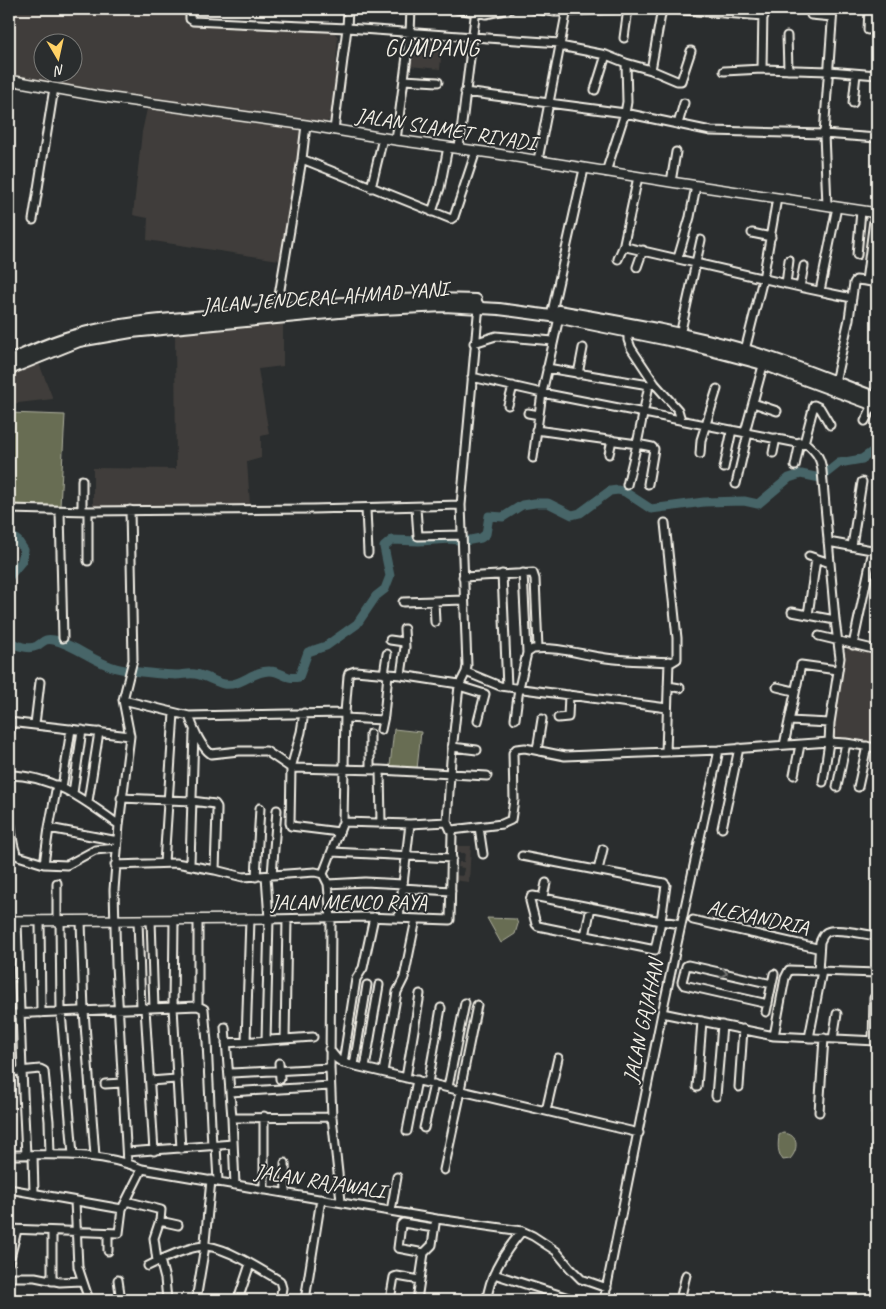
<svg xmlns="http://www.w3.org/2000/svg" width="886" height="1309" font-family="Caveat,sans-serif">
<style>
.built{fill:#403e3b;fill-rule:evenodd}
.green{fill:#676d53;stroke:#aeaf9e}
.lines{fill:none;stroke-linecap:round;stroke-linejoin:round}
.river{stroke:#466568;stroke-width:9}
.minor-casing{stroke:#f4f1e8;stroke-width:11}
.major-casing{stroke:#f4f1e8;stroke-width:12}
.highway-casing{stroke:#f4f1e8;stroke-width:14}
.minor{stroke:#2a2d2e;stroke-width:7}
.major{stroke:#2a2d2e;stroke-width:9}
.highway{stroke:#2a2d2e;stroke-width:10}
.oneway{stroke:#71726f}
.labels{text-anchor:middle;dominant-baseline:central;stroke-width:4;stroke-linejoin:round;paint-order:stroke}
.street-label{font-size:21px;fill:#f4f1e8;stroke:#2a2d2e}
.quarter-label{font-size:24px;letter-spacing:1px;fill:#f4f1e8;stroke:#2a2d2e}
</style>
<rect width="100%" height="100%" fill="#2a2d2e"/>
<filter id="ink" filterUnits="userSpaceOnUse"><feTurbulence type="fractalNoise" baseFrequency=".02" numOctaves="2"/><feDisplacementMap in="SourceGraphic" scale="10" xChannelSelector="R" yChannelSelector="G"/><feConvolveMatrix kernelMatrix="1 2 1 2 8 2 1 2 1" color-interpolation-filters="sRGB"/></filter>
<g filter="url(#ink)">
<!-- built -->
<path class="built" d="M9,9H185V22L188,25L332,30L338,37L332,118L325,123L9,77ZM42,42H72V72H42Z
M413,33L443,36L440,69L409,66Z
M147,109L305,130L295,198L279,260L147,240L148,218L133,215L142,132Z
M283,320V366L258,369L269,434L261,436V458L247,462L250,505L93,508V468L176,469L175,331Z
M38,361L53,399L9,404V377Z
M851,646L877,651V744L831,737L841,655Z
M454,846H471L469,882L453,880V875L463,876L464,868L458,867L459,862H464L465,853H454Z"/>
<!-- green -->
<path class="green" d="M9,413L65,415L60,506L9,505Z
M394,729L421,732L417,769L390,766Z
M487,918L516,919L518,924L515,934L501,943Z
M783,1133C799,1134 799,1149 790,1159L783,1160C777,1152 778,1145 779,1135Z"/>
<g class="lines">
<!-- river -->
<path class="river" d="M9,534L18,541L24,550L22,561L9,577
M9,640C16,646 28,650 37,646C43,642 45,638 54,640C76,645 93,662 116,668C131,672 160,674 176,675C182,675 189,673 195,674C205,675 214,682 224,684C240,687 254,670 270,671C282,671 285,680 299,677L308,652L326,646L357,624L376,596L385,589L390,576L384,547L392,540L419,541L451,539L465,541L481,538L486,534L489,516L503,517L522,505L535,503H548L572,515L580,513L610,491L618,490L625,492L651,509L704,502L744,501L758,504L789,478L801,474L820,478L839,463L862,459L872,452L877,451"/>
<!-- minor casing -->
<g class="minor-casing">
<path id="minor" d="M190,9V19L193,21L347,28L334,130
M348,9L347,28L560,43
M457,9L486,14L510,9
M533,9L555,12L614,9
M662,9L651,70L677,81H681L691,51
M670,9L764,16
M763,9L762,69L829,71L877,75
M811,15L832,17
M868,30L869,9
M787,36L788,70
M624,38L628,9
M560,46L606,55L626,63L627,102L625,113L606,172
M626,63L651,70
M724,71L762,69
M404,80L438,82
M595,90L606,55
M465,92L625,113L711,131L824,134L877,138
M853,103L856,74
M678,124L684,103
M396,140L410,33L411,9
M459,148L476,9
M302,159L451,219L454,217L476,151
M538,160L567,9
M638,177L624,243L626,247L804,288L852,298
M671,182L676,152
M371,188L383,138
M827,205L824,134L833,9
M432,212L440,188L448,147
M33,220L54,88
M752,233L771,237
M857,255L861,211
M678,258L690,217L696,186
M618,259L624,245
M637,267L643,250
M866,281L877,283
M786,284L789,260
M800,287L804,266
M820,291L837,207
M276,313L302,159L306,125
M551,316L584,169
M628,332V340L631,348L655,384L678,410L681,420
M680,335L701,240
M474,343L496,336L553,341
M744,354L763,279L777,198
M547,368L649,385L655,384
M578,374L583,348
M835,382L849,319L854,283L856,280L866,281L875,213
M753,403L777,411
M508,405L513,386
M528,413L539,415
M865,421L873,405
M536,430L637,444L649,385
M745,432L764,362
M804,443L814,405L820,408L830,425
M773,453L776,438
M609,454L612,440
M700,454L701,440L717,389
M533,458L542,393L560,313
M795,466L800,442
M724,468L732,430
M736,484L748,433
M627,485L637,444L652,447L654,449L648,484
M416,508L418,536L462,535
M9,509L88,511L313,509L461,505
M366,509L368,553
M60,511L63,638
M82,511V480
M828,542L877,551
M852,546L862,482
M809,556L830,563
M88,561V511
M523,573L527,653
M502,574L507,687
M463,577L533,573L535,579L538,648
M434,601L435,622
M403,602L464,600
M792,612L835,620
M808,615L816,559
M819,636L877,650
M390,640L404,642
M853,645L873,550
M466,672L500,686L667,708
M384,674L387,654
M401,675L405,647L404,629
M459,686L485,694L478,721
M668,686L680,688
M777,687L794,691
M123,700L189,716L345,713
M304,713L301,732L291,768L380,770L487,776
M189,716C194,729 200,746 211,754L239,751H266L291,768L290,823L291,826L339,832
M345,718L383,720
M558,718L568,717L569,695
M515,719L519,688L527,653L533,649C557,646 582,655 606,658C627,661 650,661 672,662L677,659V638L665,523
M789,721L830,723
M9,722L130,736
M35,724L40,682
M381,730L384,716L388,674
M9,733L11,722
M784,745L801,665L837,670
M452,747L477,750
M537,750L542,719
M666,752L669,661
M370,769V734
M380,770L381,823
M9,775C52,775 86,801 119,825L114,890L116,965L127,1163
M794,775L800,745
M823,782L829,742L846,743L877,748
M9,785C9,800 10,847 18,856L44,864L67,865L95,850L117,848
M57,785L49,828L118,841
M837,787L846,743
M858,787L867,746
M62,788L71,729
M73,793L82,730
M121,798L192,801L215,804L217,807V811L215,870
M88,801L99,732
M343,822L410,824L447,822
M119,825L130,736L123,700L133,660L130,510
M479,827L483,854
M722,828L739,748
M452,830L502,824L511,820L514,800L513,753L516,749L525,748L565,756L719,750L829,742L830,723L840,658L835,620L822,471C821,459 817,453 808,445L542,393L472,377
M332,852L452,858
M522,856L664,883L666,885L661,921L655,950L538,926L536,924L530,901L531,897L533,896L661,921L681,924
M164,863L174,713
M44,864L49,828
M190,864L194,732
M115,865L176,863L215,870L243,877L315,872L323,874
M598,870L603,849
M272,875L277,810
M256,877L260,808
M328,884L365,882L403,884
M402,888L451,891
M543,897L546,883
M399,918L410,824
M269,919L365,917L450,920L452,833L447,822L451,760L459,686L466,672L467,666L461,505L479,304
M138,920L141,1008
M151,920L154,1008
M174,920L173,1007L181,1149
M198,920V1006
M693,920L817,948
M17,921L22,1071L26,1155
M40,921L41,1013
M57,921V883
M60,921L61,1012L73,1155
M81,921L84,1011L95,1156
M585,936L591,907
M818,971L820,942C822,938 823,934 827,932C836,927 866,935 877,936
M768,1004L684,985L682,982L686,966L688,965L772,984
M145,1008L154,1151
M766,1012L774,974
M662,1013L774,1036L877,1041
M9,1014L198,1006L204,1009L207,1042L212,1146
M225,1027L232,1118L332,1117
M774,1036L785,978L789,970L877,973
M809,1038L822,971
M285,1039L287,919
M833,1039L837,1014
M266,1040L269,919L266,876
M246,1041L250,919
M873,1041L874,998
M226,1043L313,1037
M329,1049L337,1059L343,1063L639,1133
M279,1063L280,1079
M343,1063L356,979L363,968L374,917
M354,1065L367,985
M365,1068L379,985
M9,1072L40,1069L44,1071L49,1121L50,1155
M383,1072L397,992L404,978L416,919
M231,1073L330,1068
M406,1078L420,994
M150,1081L176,1079
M428,1083L441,1008
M105,1084L122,1083
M448,1087L465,1003
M697,1087L702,1021
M739,1087L743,1029
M460,1090L477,1005
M230,1092L330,1086
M716,1096L722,1025
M546,1111L558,1058
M819,1112L824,1038
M876,1113L877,1097
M264,1116V1190
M232,1118L235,1185
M424,1128L434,1084
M407,1131L417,1080
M216,1146L218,1181
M127,1152L233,1144
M9,1155C53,1155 100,1151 142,1169L437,1219L522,1231L533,1236L556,1251L570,1268L581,1279L607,1288
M33,1155L34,1193
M285,1163L286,1193
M444,1170L461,1091
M9,1189L122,1209
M75,1201L78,1267L89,1300
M126,1201L161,1210L160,1221L178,1225
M341,1201L332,1117L330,1068L331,919L328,884L323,874L343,822L345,713L348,676L349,673L355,671L401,675L459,684
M391,1211L397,1177
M9,1229L119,1233L122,1209L142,1169
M108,1234V1251
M424,1253L398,1248L401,1225L403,1223L434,1228
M160,1260L165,1279L167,1300
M157,1261L154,1238L160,1220
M9,1262L17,1230
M148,1266C161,1259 192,1245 207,1246C229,1249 260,1269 280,1281L282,1288L280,1300
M494,1274L575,1300
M9,1277H35L60,1282L82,1281
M118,1280L121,1300
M52,1281V1232
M196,1300L204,1252L211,1180
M238,1300L250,1264
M305,1300L321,1199
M390,1300L394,1277L397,1276L420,1280
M417,1300L424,1253L432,1245L435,1224
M487,1300C489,1275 506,1250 522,1231
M604,1300L662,1013L719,750
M680,1300L686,1275"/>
</g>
<!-- major casing -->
<g class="major-casing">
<path id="major" d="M9,80L98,96L306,125L396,140L491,153L671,182L877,213
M9,921L269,919"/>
</g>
<!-- highway casing -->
<g class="highway-casing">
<path id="highway" d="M559,311C621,322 685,333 745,350C790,363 834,382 877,398
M9,361C31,351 53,341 76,335C139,317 207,318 271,310C339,302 408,297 476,300
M9,369L79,341L131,332L360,310L444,306L499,309L551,316L688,344L763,364L877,406"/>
</g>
<!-- minor -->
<use href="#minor" class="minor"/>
<!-- major -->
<use href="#major" class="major"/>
<!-- highway -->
<use href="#highway" class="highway"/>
</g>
<!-- one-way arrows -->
<defs><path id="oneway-chevron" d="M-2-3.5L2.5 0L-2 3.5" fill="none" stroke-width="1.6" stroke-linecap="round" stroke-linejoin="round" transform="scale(1.25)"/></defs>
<use class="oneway" href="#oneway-chevron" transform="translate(724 973) rotate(13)"/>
</g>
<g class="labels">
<!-- street labels -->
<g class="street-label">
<text transform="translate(446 129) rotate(9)">JALAN SLAMET RIYADI</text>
<text transform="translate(325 297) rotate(-4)">JALAN JENDERAL AHMAD YANI</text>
<text x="349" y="902">JALAN MENCO RAYA</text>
<text transform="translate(758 917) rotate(12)">ALEXANDRIA</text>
<text transform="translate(643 1021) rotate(-78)">JALAN GAJAHAN</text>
<text transform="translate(320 1181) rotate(9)">JALAN RAJAWALI</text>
</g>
<!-- quarter labels -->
<g class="quarter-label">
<text x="432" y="47">GUMPANG</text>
</g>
</g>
<!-- margin -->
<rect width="886" height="1309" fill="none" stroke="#2a2d2e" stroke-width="30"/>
<rect x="15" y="15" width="856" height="1279" fill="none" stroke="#f4f1e8" stroke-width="2" filter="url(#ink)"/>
<!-- north arrow -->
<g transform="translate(58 58) rotate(171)"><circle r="24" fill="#2a2d2e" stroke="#7b7b78"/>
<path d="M0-4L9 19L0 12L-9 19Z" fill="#ffd166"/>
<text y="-8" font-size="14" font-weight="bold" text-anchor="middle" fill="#f4f1e8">N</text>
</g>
</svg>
